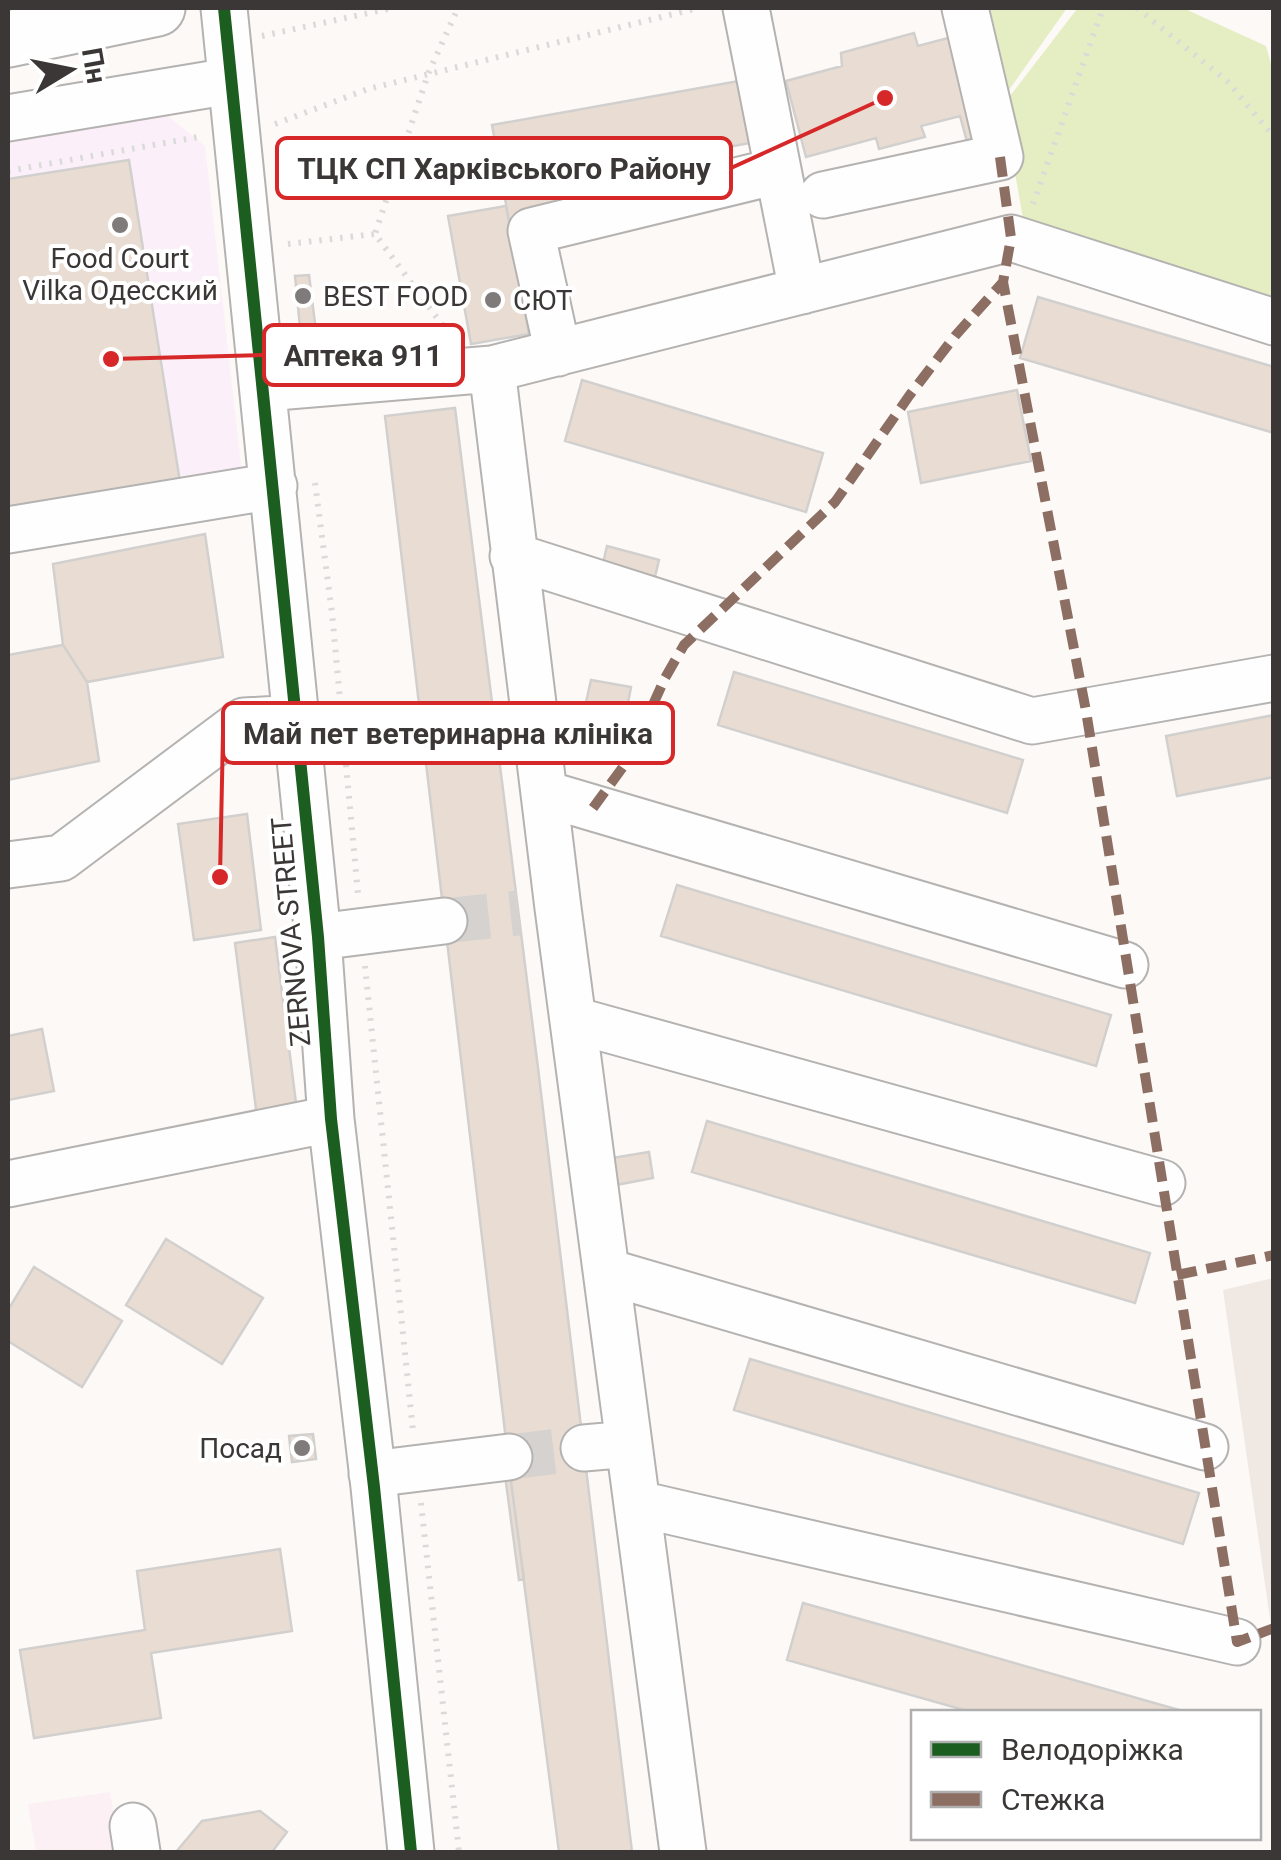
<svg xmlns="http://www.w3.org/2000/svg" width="1281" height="1860" font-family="Roboto,sans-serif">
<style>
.commercial{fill:#fbf0f9}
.industrial{fill:#fcf0f5}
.built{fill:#f0e9e3}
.green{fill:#e5eec2}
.building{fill:#e9ddd3;stroke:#d2d0ce;stroke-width:2.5}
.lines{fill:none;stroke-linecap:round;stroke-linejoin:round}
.minor-tunnel{stroke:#d5d2d0;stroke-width:45;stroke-dasharray:45 22;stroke-linecap:butt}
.minor-casing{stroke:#b4b3b1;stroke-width:49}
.major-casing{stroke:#b4b3b1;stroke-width:59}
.path{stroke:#dadad9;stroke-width:6;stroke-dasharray:2.5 8;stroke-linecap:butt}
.minor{stroke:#fffefe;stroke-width:45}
.major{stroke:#fffefe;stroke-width:55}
.quiet{stroke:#8d6e63;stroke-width:10;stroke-dasharray:20 10;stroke-linecap:butt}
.cycleway-casing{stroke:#fff;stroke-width:19}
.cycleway{stroke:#1b5e20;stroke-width:12}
.poi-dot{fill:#7e7b7a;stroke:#fff;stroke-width:4}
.labels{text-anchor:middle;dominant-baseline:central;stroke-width:8;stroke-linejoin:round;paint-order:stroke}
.poi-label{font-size:28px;fill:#3a3736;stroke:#fff;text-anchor:start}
.street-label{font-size:28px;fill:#3a3736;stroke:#fff}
.leader{fill:none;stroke:#d62828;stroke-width:4}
.callout-dot{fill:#d62828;stroke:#fff;stroke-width:4}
.callout{fill:#fff;stroke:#d62828;stroke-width:4}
.callout-label{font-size:30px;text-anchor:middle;font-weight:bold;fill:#3a3736}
</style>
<rect width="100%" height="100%" fill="#fcf9f7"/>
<!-- commercial -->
<path class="commercial" d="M164,113L205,146L243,483L8,515V141Z"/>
<!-- industrial -->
<path class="industrial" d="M110,1792L120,1852H36L28,1804Z"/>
<!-- built -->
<path class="built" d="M1273,1278H1274L1273,1640L1223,1290Z"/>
<!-- green -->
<path class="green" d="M990,8H1067L1009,90Z
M1084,8H1183L1266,46L1274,75L1273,306L1025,230L1003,105L1077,9Z"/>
<!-- building -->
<path class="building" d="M914,33L918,46L963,34L992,143L969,149L960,116L921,126L925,137L879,149L876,138L806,157L786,81L842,66L841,53Z
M739,81L750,143L562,177L568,211L509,221L492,125Z
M129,160L180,482L8,509V179Z
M506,206L529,334L471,344L448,216Z
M309,275L319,356L303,358L295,276Z
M1038,297L1274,367V433L1020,358Z
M582,380L823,453L806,512L565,441Z
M1017,390L1031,461L921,483L908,412Z
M455,408L538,1068L632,1852H559L510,1474L385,416Z
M205,534L223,657L87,682L63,645L53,564Z
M607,546L659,560L653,585L601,572Z
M63,645L87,682L99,761L8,780V655Z
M734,672L1023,760L1007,813L718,725Z
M591,680L631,687L625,719L584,711Z
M1274,715V777L1177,796L1166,736Z
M247,814L261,930L194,940L178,824Z
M677,885L1111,1015L1096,1066L661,936Z
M275,937L298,1119L258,1125L235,943Z
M42,1029L54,1091L8,1100V1036Z
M707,1121L1150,1253L1135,1303L692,1172Z
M649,1152L653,1178L611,1186L606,1159Z
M166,1239L263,1298L222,1364L126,1305Z
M34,1267L122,1321L82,1387L8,1341V1310Z
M750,1359L1199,1493L1183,1544L734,1410Z
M313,1434L316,1459L292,1462L289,1436Z
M510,1474L524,1579L519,1580L505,1475Z
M280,1549L292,1631L151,1653L161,1718L34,1738L20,1650L145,1630L137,1571Z
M803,1603L913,1634L1186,1712H971L787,1660Z
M260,1811L287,1832L272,1852H176L202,1821Z"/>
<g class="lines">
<!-- minor-tunnel -->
<path class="minor-tunnel" d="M444,921L519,913
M509,1457L584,1448"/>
<!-- minor casing -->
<g class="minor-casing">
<path id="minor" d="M224,8L318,937L331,1119L374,1487L411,1852
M746,8L802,291
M8,118L230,81
M823,195L1000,157L965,8
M558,353L531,231L777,171
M492,369L558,908L683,1852
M264,388L492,369L1011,238L1274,322
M8,530L274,486
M513,556L1032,721L1274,678
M546,794L1125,965
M8,865L61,858L244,721L296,718
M318,937L444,921
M574,1020L1162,1183
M8,1184L331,1119
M608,1272L1205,1447
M584,1448L629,1444
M372,1474L509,1457
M639,1504L1237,1642
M133,1826L137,1852"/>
</g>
<!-- major casing -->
<g class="major-casing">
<path id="major" d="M8,39L157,8"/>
</g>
<!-- path -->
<path class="path" d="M1137,8L1227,81L1274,137
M262,36L392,8
M275,124L368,89L698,8
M8,171L198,137
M1033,204L1103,8
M288,244L375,234
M449,334L375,234L428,74L458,8
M315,483L332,613L358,894
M365,966L413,1431
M421,1503L459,1852"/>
<!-- minor -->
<use href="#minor" class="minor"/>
<!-- major -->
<use href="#major" class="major"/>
<!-- quiet -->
<path class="quiet" d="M1000,157L1011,238L1003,282L1086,711L1237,1642L1274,1628
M593,808L628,760L665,678L684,645L835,502L909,396L955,336L1003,282
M1177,1275L1274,1255"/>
<!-- cycleway casing -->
<g class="cycleway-casing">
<path id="cycleway" d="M224,8L318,937L331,1119L374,1487L411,1852"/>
</g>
<!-- cycleway -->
<use href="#cycleway" class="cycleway"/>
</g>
<!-- markers -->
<g class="poi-dot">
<circle cx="120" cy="225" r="10"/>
<circle cx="303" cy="296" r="10"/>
<circle cx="493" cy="300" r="10"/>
<circle cx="302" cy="1448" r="10"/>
</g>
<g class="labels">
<!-- poi labels -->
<g class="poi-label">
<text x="120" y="258" text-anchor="middle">Food Court<tspan x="120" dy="32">Vilka Одесский</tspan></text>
<text x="323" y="296">BEST FOOD</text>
<text x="513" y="300">СЮТ</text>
<text x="282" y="1448" text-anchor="end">Посад</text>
</g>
<!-- street labels -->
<g class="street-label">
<text transform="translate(291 932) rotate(-95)">ZERNOVA STREET</text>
</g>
</g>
<!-- callouts -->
<path class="leader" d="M885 98L731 168M111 359L264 355M220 877L223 733"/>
<g class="callout-dot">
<circle cx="885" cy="98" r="10"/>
<circle cx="111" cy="359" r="10"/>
<circle cx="220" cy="877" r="10"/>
</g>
<g class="callout">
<rect x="277" y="138" width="454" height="60" rx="10"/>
<rect x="264" y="325" width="199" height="60" rx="10"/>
<rect x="223" y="703" width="450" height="60" rx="10"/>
</g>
<g class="callout-label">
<text x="504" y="179">ТЦК СП Харківського Району</text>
<text x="363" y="366">Аптека 911</text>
<text x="448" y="744">Май пет ветеринарна клініка</text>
</g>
<!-- border -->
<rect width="1281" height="1860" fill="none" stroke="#3a3736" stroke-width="20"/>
<!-- legend -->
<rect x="911" y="1710" width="350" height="130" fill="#ffffff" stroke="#b0afaf" stroke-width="2.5"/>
<rect x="931" y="1742" width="50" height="15" fill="#1b5e20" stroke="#b0afaf" stroke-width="2.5"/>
<text x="1001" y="1760" font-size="30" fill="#3a3736">Велодоріжка</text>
<rect x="931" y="1792" width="50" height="15" fill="#8d6e63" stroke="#b0afaf" stroke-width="2.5"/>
<text x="1001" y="1810" font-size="30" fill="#3a3736">Стежка</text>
<!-- north arrow -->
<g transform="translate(70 70) rotate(80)" stroke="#ffffff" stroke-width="8" paint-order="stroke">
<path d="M0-8L18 38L0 25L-18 38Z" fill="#3a3736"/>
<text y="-15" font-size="28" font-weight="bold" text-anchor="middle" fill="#3a3736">Пн</text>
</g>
</svg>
